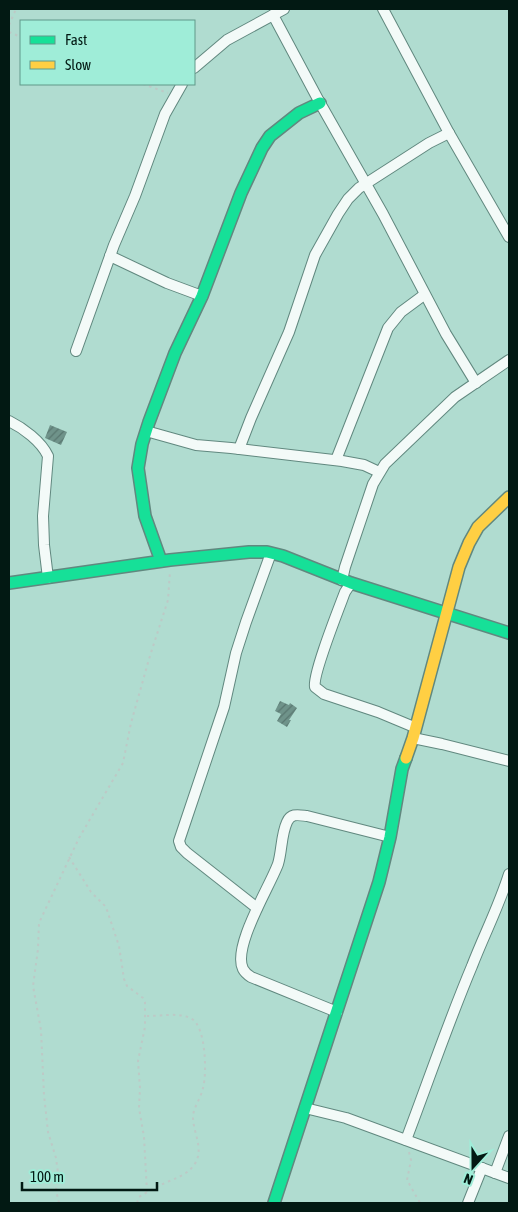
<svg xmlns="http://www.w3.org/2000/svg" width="518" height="1212" font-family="'Asap Condensed',sans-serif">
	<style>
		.building { fill: url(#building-hatch) }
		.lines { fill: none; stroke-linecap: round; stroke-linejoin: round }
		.street-casing { stroke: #61887f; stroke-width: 12 }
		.fast-casing { stroke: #61887f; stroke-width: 14 }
		.slow-casing { stroke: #61887f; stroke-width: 14 }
		.path { stroke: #bdc9c6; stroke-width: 2; stroke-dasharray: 2.5 4; stroke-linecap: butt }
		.street { stroke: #f3faf8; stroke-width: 10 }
		.fast { stroke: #16e098; stroke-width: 11 }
		.slow { stroke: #ffcf43; stroke-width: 11 }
	</style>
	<defs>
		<pattern id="building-hatch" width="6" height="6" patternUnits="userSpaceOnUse" patternTransform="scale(1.25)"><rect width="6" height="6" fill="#6f938a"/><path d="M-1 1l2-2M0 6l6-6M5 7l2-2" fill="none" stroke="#597770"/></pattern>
	</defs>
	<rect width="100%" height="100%" fill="#b0dcd0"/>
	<g class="building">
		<polygon points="50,425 67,432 61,445 45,438"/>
		<polygon points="280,701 289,705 290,703 297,708 289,720 291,720 287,727 277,721 281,714 275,711"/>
	</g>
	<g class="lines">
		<defs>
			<g id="street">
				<polyline points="383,9 449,133 509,237"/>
				<polyline points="273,15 320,103 383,214 446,334 476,383"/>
				<polyline points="194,68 227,40 284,9"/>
				<polyline points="110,256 167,283 202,296"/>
				<polyline points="76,351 114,245 135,196 165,114 182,84"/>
				<path d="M9,421C23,428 41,441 48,456L43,516L44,545L48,578"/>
				<polyline points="146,431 196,445 231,448 342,461 364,465 379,472"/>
				<polyline points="239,449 251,418 289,332 315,255 338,214 348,199 359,188 429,143 449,133"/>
				<polyline points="336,460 388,328 401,312 424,295"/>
				<polyline points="342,580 345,567 373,484 385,464 455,397 509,360"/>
				<path d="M351,583L345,592C339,608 312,676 315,687L324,694L378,712L414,727"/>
				<polyline points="413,738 442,744 509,761"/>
				<polyline points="257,908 187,853 181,847 179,841 224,707 236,653 246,622 271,553"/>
				<path d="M337,1012L251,977C248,975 245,973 243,969C232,947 270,886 278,864C282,851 281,835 287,822C291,813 298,815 307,816L390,837"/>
				<polyline points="305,1108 346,1118 509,1178"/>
				<path d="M406,1140C428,1082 448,1023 472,966C484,935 499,906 509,874"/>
				<polyline points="495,1173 509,1136"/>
				<polyline points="468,1203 482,1168"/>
			</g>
			<g id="fast">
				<polyline points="161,561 145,516 138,468 142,444 149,422 175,353 202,296 241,193 262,148 270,136 299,113 320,103"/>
				<polyline points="9,583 170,560 249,552 267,552 283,556 351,583 509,633"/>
				<polyline points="274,1203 379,882 390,837 402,769 406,758"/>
			</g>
			<polyline id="slow" points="406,758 413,738 459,567 469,543 478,527 509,497"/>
		</defs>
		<use href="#street" class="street-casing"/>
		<use href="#fast" class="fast-casing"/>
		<use href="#slow" class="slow-casing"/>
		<g class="path">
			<polyline points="9,25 16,9"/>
			<polyline points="9,32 21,37"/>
			<polyline points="143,84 168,93"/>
			<polyline points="69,857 91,892 106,907 119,946 124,979 127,986 143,998 145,1002 145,1027 138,1061 140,1088 139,1108 144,1137 147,1192"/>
			<polyline points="409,1152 411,1160 407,1180 420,1203"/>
			<polyline points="59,1203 56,1190 58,1173 56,1158 48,1132 44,1095 41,1030 33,986 38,949 39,923 79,838 123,763 131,723 149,659 168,600 170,571"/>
			<path d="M137,1203L139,1197C147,1192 156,1187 165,1183C176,1178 187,1175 194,1165C205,1150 193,1133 193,1117C193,1108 201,1098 203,1088C207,1074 206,1027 192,1019C180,1012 161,1016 147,1016"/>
		</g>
		<use href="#street" class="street"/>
		<use href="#fast" class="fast"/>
		<use href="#slow" class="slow"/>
	</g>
	<rect width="518" height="1212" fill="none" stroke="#021913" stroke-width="20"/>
	<rect x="20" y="20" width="175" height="65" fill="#9fedd8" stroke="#609889"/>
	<rect x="30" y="36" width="25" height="8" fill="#16e098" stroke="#609889"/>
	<text x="65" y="45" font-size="15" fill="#021913">Fast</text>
	<rect x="30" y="61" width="25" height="8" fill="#ffcf43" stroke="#609889"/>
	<text x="65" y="70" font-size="15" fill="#021913">Slow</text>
	<g transform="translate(473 1167) rotate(201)" stroke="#9fedd8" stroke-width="4" paint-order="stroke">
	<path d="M0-4L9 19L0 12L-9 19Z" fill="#021913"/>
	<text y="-8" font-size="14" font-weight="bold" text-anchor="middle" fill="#021913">N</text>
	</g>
	<path d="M22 1182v8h135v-8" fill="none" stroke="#021913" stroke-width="2.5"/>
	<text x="30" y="1182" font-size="15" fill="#021913" stroke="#9fedd8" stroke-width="4" paint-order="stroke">100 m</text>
</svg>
